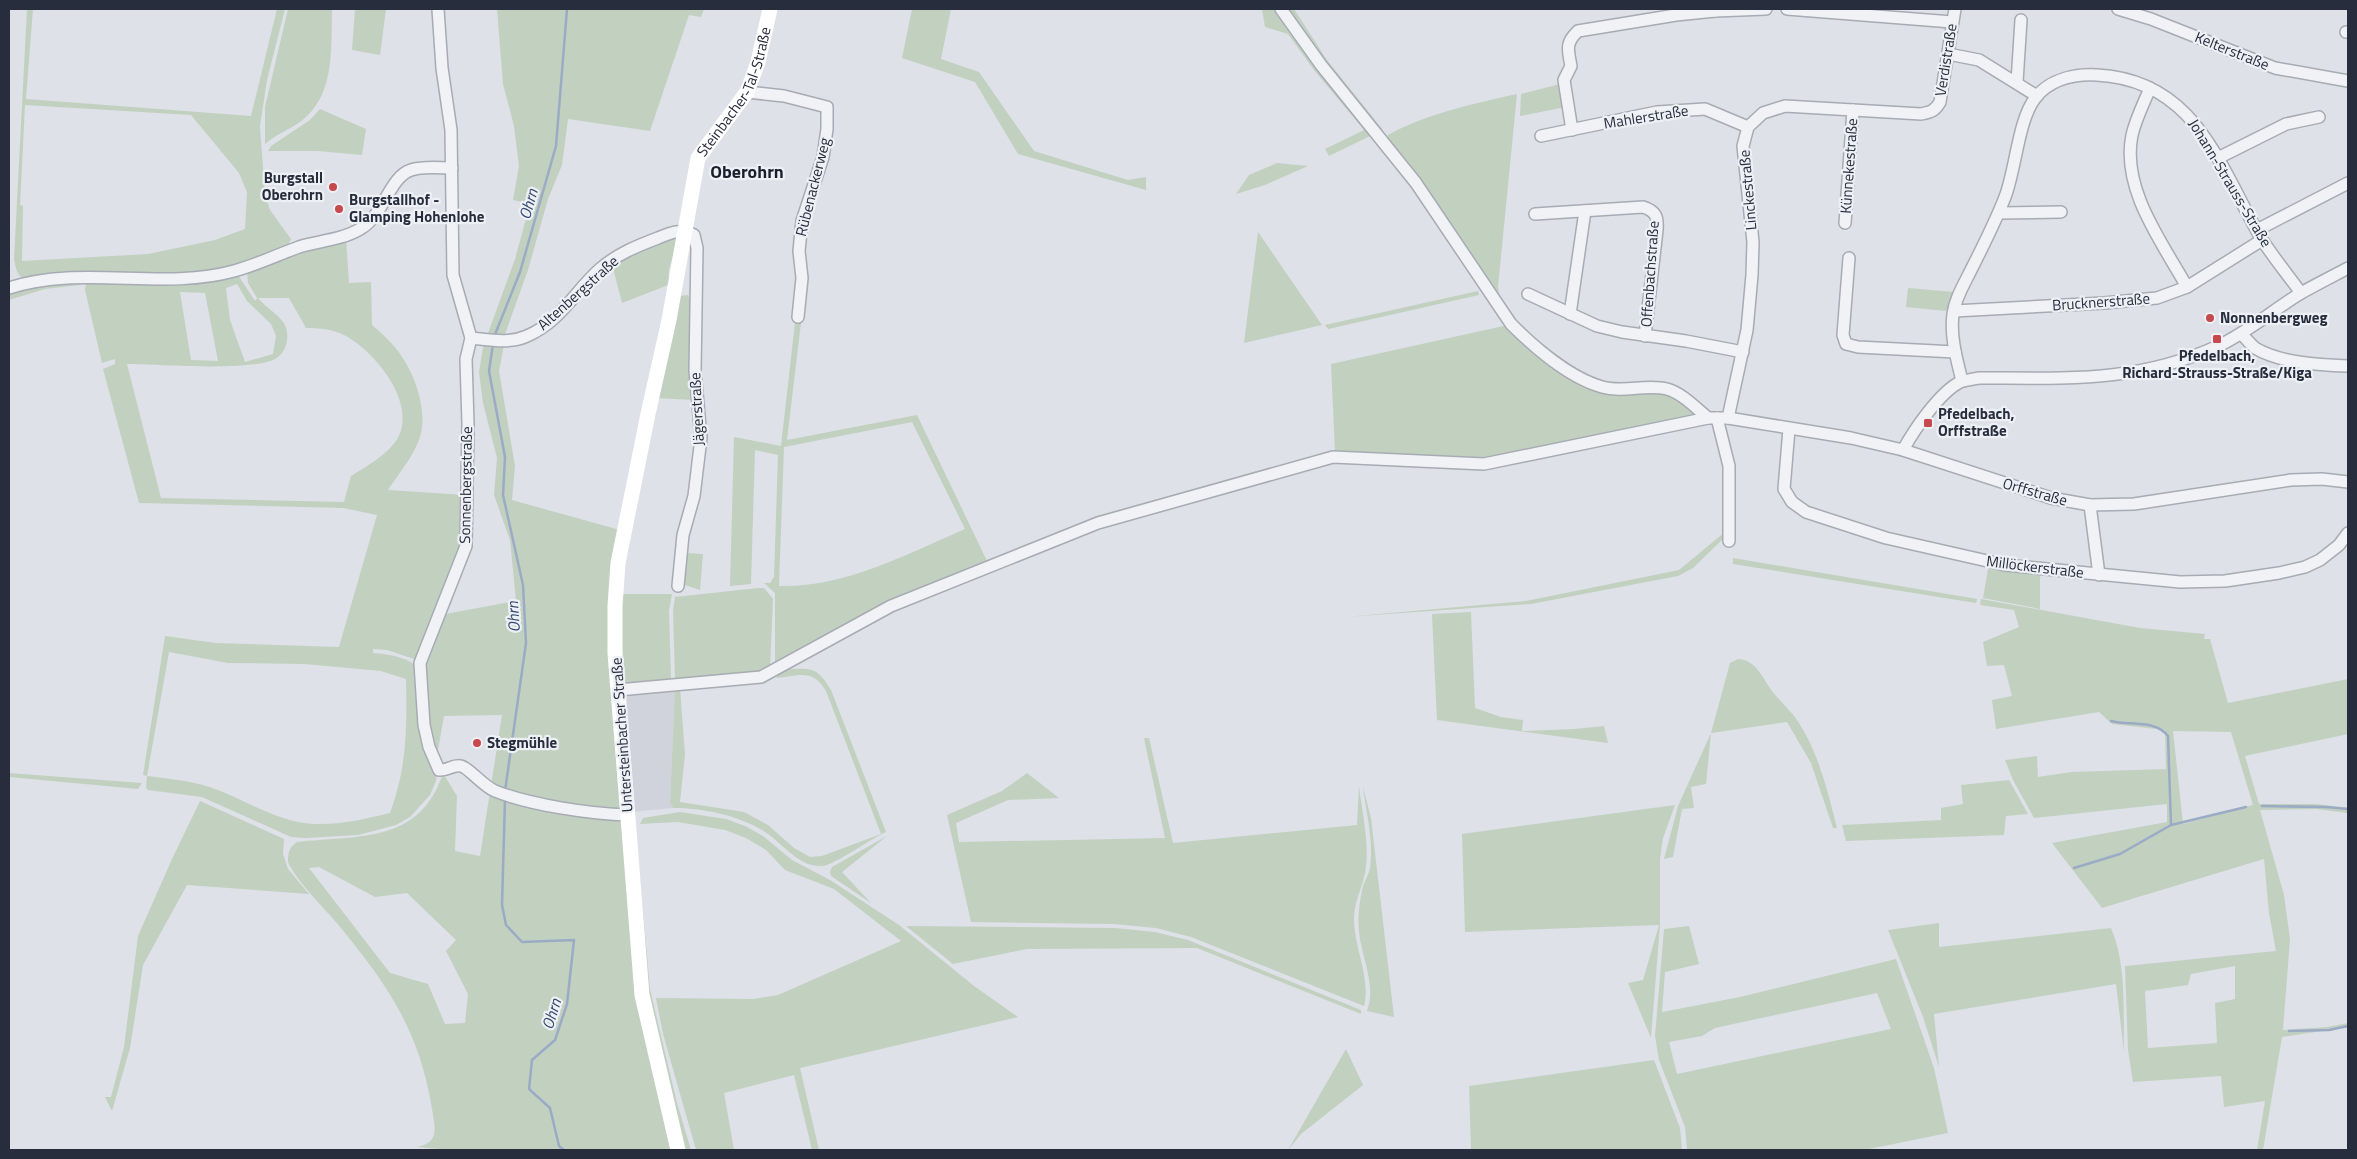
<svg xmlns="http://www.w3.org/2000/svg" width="2357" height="1159" font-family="'Titillium Web',sans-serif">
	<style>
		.built { fill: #d0d3dc }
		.green { fill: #c2d0c0; fill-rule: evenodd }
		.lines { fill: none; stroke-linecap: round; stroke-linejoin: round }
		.stream { stroke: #9babc5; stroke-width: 2.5 }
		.street-casing { stroke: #a7abb4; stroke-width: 14 }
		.street { stroke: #f1f2f5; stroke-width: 11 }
		.secondary { stroke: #fff; stroke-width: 15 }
		.poi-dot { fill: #c6494e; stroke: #edf0f5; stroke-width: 2 }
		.labels { text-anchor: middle; stroke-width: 4.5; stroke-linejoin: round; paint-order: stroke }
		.street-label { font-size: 15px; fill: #282d3d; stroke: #edf0f5 }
		.poi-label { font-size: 15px; font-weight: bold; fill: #282d3d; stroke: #edf0f5; text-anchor: start }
		.water-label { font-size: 16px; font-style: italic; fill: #35486e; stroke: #edf0f5 }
		.quarter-label { font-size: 18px; font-weight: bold; fill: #1a1f2e; stroke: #edf0f5 }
	</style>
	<rect width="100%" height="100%" fill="#dee1e7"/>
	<polygon class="built" points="675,688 670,803 673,808 631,812 622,695"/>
	<g class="green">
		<path d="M27,9H33L26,99L251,116L277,9H285L267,80L260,126L265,195L270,210L291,239L287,248L241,265L210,273L26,279C16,276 16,268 14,259ZM25,105L191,115L239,173L247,192L245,229L215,240L148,254L22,261L23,206L20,205Z"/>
		<path d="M288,9H332C331,44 335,90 307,116C295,128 277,133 265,144V107Z"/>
		<polygon points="341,9 386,9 380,55 352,50 355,10"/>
		<polygon points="497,9 704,9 701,17 689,15 650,131 568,119 562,165 548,199 528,270 504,337 487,336 515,259 530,204 513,200 519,166 514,126 503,84"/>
		<polygon points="912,9 951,9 941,59 979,72 1034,151 1128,180 1146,177 1146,190 1018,154 975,82 902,58"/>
		<polygon points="1262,9 1278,9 1370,131 1370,136 1329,156 1325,149 1364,130 1314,70 1288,34 1265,27"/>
		<polygon points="1286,9 1294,9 1327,60 1383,130 1376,128 1322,62"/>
		<polygon points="1560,84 1566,107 1520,116 1521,94"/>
		<path d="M1517,94L1498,287L1501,305L1387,139L1388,135C1428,113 1473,104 1517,94Z"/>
		<polygon points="320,109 366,129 362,155 318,151 268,151 271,146 310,120"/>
		<polygon points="1277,163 1308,166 1265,185 1236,194 1249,175"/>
		<polygon points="1258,232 1322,325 1244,343"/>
		<path d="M346,238L349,283L371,282L372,325C379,331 386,337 392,344C412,365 429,408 420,437C414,456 399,473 388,490L465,495L464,546L417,660L387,650L373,649V653C386,654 410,657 417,668L437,773L436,781L430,795L410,817L396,825L358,835L306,838L291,837L202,797L148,790L146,788L147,776L143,775L165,636L216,643L339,647L377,515L343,508L139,503L103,369L115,364V359L102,363L85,290L86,284L90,281L238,275L255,301L257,298L248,283L247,272L291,254ZM237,284L247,301L271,324L276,336L273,354L245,362L230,320L226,288ZM180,292L205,293L218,361L191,360ZM258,298H289L306,328C318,328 333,329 344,335C374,350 420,405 396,441C385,456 367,466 351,476L344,502L161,498L127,364C159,364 250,372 275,359C287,352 290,337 285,325C279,314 266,308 258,298ZM169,652L228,663L305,664L381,671L406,679C407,728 407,767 390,813C365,819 340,825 314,824C280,822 250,803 218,790C196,781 171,779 147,776Z"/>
		<path d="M668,238H676L679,243C674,254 664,273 671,284L622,303L612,264Z"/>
		<polygon points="44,283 79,283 80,285 45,289 9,300 9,291"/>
		<polygon points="1908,288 1954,292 1946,311 1906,307"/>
		<polygon points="1478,291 1479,295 1328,329 1325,325"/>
		<polygon points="688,295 691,302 693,400 655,398 680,296"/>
		<path d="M797,305L803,306L787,440L917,415L987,561L1096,516L1331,451L1328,456L1097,521L989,563L987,561L780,665L775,662V593L764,583H770L774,577L778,455L755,450L751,584L730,586L734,437L781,446ZM912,422L965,529C907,554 844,588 779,586L784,447Z"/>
		<polygon points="1508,325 1585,383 1668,394 1681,400 1700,415 1503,460 1335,452 1331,364"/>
		<path d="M484,342L504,345L499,371L515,466L512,500L620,530L623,806L616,818L623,825L633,939L675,1150H451L416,1147C440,1143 435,1128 432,1109C419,1028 386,983 336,922C322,906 296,880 288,862C288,853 289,847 297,842C356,835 420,845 443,773L457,796L455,851L480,856L502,715L444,716L436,761L431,746L422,675L440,615L516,601L510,540L494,495L497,458L483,403L479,372ZM319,867L375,897L407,893L456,940L446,951L468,994L465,1023L445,1024L428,984L390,973L309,868Z"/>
		<polygon points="1725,532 1724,538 1693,568 1678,576 1531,604 1345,617 1526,601 1679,570"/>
		<polygon points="685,553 703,554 700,590 682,584"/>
		<polygon points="1733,558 1977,599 1976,603 1733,564"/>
		<polygon points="1988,569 2040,575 2040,609 1983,598"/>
		<polygon points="758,588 764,588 773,599 770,668 768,672 683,682 675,679 673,611 675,597"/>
		<polygon points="620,594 672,594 669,611 671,680 628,686 622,682"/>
		<path d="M1981,599L2140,628L2205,634L2204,639H2210L2228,703L2348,679V734L2245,756L2259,804H2316L2348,808V813L2316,809L2260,810L2284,895L2290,939L2283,1030L2327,1027L2348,1023V1027L2282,1037L2263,1150H2257L2265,1101L2224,1107L2221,1076L2133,1082L2128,1050L2125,966L2276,951L2269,913L2264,859L2102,908L2052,843L2167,822V804L2034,818L2013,780L2005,760L2037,756L2038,777L2071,772L2166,769L2165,730L2112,724L2099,712L1996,729L1992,700L2012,696L2004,665L1987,666L1983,642L2019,627L2014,610L1980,605ZM2173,731L2231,732L2253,805L2183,824ZM2235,966V999L2215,1003L2217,1043L2148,1048L2145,991L2188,985L2191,974Z"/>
		<polygon points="1471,612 1475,708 1501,717 1523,720 1522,731 1574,729 1604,726 1608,743 1437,720 1432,614"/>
		<path d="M1738,659C1756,660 1762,677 1772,691C1780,701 1790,710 1797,720C1818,751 1828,792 1837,828H1833L1811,763L1787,722L1711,733L1706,784L1691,787L1694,808L1682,809L1673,857L1664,859L1678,806L1711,733L1730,663Z"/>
		<path d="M783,669C811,669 816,665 831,690L886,832C872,838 834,865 823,866C798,868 781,841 762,830C737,815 702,808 673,808L670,803L675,688H680L685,755L680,802L744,812L768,825L794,848L810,857L822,856L881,834L826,691C812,668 800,676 776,678Z"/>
		<path d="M1144,738H1149L1173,843L1357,825L1359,786C1362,812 1369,841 1366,867C1364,885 1354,900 1354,919C1354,948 1371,978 1364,1006L1191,937L1156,928L1114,924L971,922L947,815L1002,791L1027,773L1059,798L1008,800L956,823L959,842L1165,838Z"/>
		<polygon points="9,773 142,783 138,789 9,777"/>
		<polygon points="2009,780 2028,814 2006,816 2004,835 1846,841 1842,825 1941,820 1941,808 1963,804 1961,785"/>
		<path d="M1363,787L1371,818L1394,1017L1367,1011C1376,989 1364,962 1360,939C1357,921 1359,903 1363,886C1365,880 1369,874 1370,868C1374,842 1366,812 1363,787Z"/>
		<polygon points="200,801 284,839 283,854 288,869 309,894 187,885 143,965 130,1048 112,1111 105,1097 111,1097 124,1047 138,936 172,859"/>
		<polygon points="1675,805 1663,838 1660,859 1660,925 1651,1038 1628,983 1643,980 1659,925 1465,932 1462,834"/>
		<polygon points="680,812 726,819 745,826 763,836 792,860 830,880 899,925 974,986 1018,1017 800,1068 819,1150 812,1150 794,1075 724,1093 734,1150 696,1150 663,1034 656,998 753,999 778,995 901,941 834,889 785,870 766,850 746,838 725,830 678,822 640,824 643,818"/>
		<polygon points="635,823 650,989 677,1103 691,1150 683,1150 647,998"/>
		<polygon points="887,836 842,872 871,903 831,876 830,872 832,867"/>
		<path d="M1939,923V947L2111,928C2127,965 2123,1012 2124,1052L2116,984L1934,1014L1939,1067L1923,1017L1888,930Z"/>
		<polygon points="906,926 1115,928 1155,932 1188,940 1361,1010 1361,1014 1197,948 1027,949 953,964"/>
		<path d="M1689,926L1699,964L1665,972L1662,1012L1740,997L1896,959L1934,1068L1948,1133L1864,1150H1687L1685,1127L1659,1060L1655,1036L1664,929ZM1877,993L1891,1029L1677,1074L1669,1042L1702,1036L1715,1028Z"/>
		<polygon points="1346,1049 1363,1085 1301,1134 1288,1150"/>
		<polygon points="1654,1060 1680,1128 1682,1150 1471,1150 1469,1086"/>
	</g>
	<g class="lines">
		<g class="stream">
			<polyline points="494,337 520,272 556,146 567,9"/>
			<polyline points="493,344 489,371 505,457 503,495 523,585 526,643 505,791"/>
			<path d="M2111,721C2129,726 2155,719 2168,736L2171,825"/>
			<polyline points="505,799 502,905 506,925 522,942 574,940 567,1004 555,1040 532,1060 529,1089 550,1108 559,1146 564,1150"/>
			<polyline points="2262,806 2326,807 2348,809"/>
			<polyline points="2074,868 2120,854 2171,825 2246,807"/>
			<polyline points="2289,1031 2329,1030 2348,1026"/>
		</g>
		<defs>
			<g id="street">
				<path d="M438,9L442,68L451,130L453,275L471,338L466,359L468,424L466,546L420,663L424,725L429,747L439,770C448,771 453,764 461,766C469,768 483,786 495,791C530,805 591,814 628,815"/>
				<path d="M1281,9L1321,65L1416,183L1511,324C1534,347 1570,378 1602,387C1623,393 1646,384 1667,389C1682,393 1696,408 1708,418"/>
				<polyline points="1715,9 1715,11 1766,9"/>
				<polyline points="1787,9 1952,22"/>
				<polyline points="2118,9 2151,19 2275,68 2348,81"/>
				<polyline points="2346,32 2348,32"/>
				<polyline points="1948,54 1979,60 2037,96"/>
				<polyline points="2017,82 2021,20"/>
				<path d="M2150,88C2144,103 2136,118 2132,135C2121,189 2162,242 2187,287"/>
				<polyline points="747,92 784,96 827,107 827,129 823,157 802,221 799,251 802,278 798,317"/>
				<path d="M1572,130L1564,80L1571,66C1568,50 1565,43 1578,31L1676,15L1715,11"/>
				<polyline points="1541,136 1657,112 1705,109 1748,127"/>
				<polyline points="2218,158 2286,124 2319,117"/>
				<polyline points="1999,213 2061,212"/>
				<path d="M1535,214L1643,207C1656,211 1658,217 1657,230L1645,336"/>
				<polyline points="1845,223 1853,110"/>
				<polyline points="2257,230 2348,183"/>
				<polyline points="1849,258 1843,335 1846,344 1858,347 1955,352"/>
				<path d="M9,288C82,264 161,291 234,271C256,265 277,255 299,247C318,241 342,240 360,229C384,216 389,177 411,170C423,166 439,168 452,168"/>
				<polyline points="1528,294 1597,326 1622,332 1686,341 1743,352"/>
				<polyline points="1954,311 2104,303 2157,298 2187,287 2262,240"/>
				<polyline points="1570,314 1585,211"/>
				<path d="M2241,334C2246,338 2250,344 2255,348C2280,363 2319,365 2348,366"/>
				<path d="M471,338C491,340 509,344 527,336C560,322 575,291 600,269C617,254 637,246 658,238C670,233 681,228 694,235L697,248L695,371L701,438L694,496L683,535L678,586"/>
				<path d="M1962,381C1957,360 1950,337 1953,314C1955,299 1963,286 1970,272C1982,248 1995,223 2005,197C2016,169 2018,119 2036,97C2051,79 2075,74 2097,75C2196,80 2219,166 2261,238C2273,257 2288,275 2301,293"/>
				<polyline points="1717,418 1729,466 1729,541"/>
				<path d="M1728,418L1747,330L1752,275L1753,242L1743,146L1748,127L1763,113L1785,106L1921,114C1931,112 1935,111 1940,102L1955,9"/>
				<polyline points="1789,429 1784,489 1792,502 1806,512 1886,538 2005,565 2180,582 2225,581 2279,573 2305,567 2320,560 2339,545 2348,533"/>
				<path d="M1903,450C1914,430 1939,393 1960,382C1966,380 1973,379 1979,378C2066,378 2137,383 2218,346C2248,332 2273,310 2301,293C2317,284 2333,276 2348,268"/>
				<polyline points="2090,505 2099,575"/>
				<polyline points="618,690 761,677 891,606 1098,523 1333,457 1484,464 1708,418 1728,418 1851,438 1903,450 2051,498 2090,505 2134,504 2291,480 2322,479 2348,482"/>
			</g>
		</defs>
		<use href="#street" class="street-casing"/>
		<use href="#street" class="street"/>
		<path class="secondary" id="s1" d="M678,1150L642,995L615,653V606L618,563L648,414L669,320L698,158L747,92L758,62L770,9"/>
	</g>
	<g class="poi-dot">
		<circle cx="333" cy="187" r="5"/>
		<circle cx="339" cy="209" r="5"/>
		<circle cx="2210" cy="318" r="5"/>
		<rect x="2212" y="334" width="10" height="10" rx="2.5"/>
		<rect x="1923" y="418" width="10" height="10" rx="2.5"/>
		<circle cx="477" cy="743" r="5"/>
	</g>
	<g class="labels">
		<g class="street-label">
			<text transform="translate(2232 51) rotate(22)" y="5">Kelterstraße</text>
			<text transform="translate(1946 60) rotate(-81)" y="5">Verdistraße</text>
			<text dy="5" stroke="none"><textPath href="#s1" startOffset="1082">Steinbacher-Tal-Straße</textPath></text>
			<text transform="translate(1646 117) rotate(-9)" y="5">Mahlerstraße</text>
			<text transform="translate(1849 166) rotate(-86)" y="5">Künnekestraße</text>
			<text transform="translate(2230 183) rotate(59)" y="5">Johann-Strauss-Straße</text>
			<text transform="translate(813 187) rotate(-76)" y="5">Rübenackerweg</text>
			<text transform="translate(1748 190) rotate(-95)" y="5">Linckestraße</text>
			<text transform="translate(1650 274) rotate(-86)" y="5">Offenbachstraße</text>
			<text transform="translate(578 293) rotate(-42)" y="5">Altenbergstraße</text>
			<text transform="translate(2101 302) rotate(-4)" y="5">Brucknerstraße</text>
			<text transform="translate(697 409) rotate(-93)" y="5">Jägerstraße</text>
			<text transform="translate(466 485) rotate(-89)" y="5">Sonnenbergstraße</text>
			<text transform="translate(2035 492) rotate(16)" y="5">Orffstraße</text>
			<text transform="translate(2035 567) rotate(7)" y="5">Millöckerstraße</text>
			<text transform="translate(622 735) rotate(-94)" y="5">Untersteinbacher Straße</text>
		</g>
		<g class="poi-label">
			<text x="323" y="183" text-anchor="end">Burgstall<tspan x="323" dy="17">Oberohrn</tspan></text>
			<text x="349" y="205">Burgstallhof -<tspan x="349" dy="17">Glamping Hohenlohe</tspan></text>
			<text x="2220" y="323">Nonnenbergweg</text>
			<text x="2217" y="361" text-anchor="middle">Pfedelbach,<tspan x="2217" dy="17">Richard-Strauss-Straße/Kiga</tspan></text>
			<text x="1938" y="419">Pfedelbach,<tspan x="1938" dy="17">Orffstraße</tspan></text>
			<text x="487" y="748">Stegmühle</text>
		</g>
		<g class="water-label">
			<text transform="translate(528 204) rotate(-74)" y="6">Ohrn</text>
			<text transform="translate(513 617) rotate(-94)" y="6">Ohrn</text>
			<text transform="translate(551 1014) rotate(-73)" y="6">Ohrn</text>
		</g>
		<g class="quarter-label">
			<text x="747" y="178">Oberohrn</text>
		</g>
	</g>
	<rect width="2357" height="1159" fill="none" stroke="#282d3d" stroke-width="20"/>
</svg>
